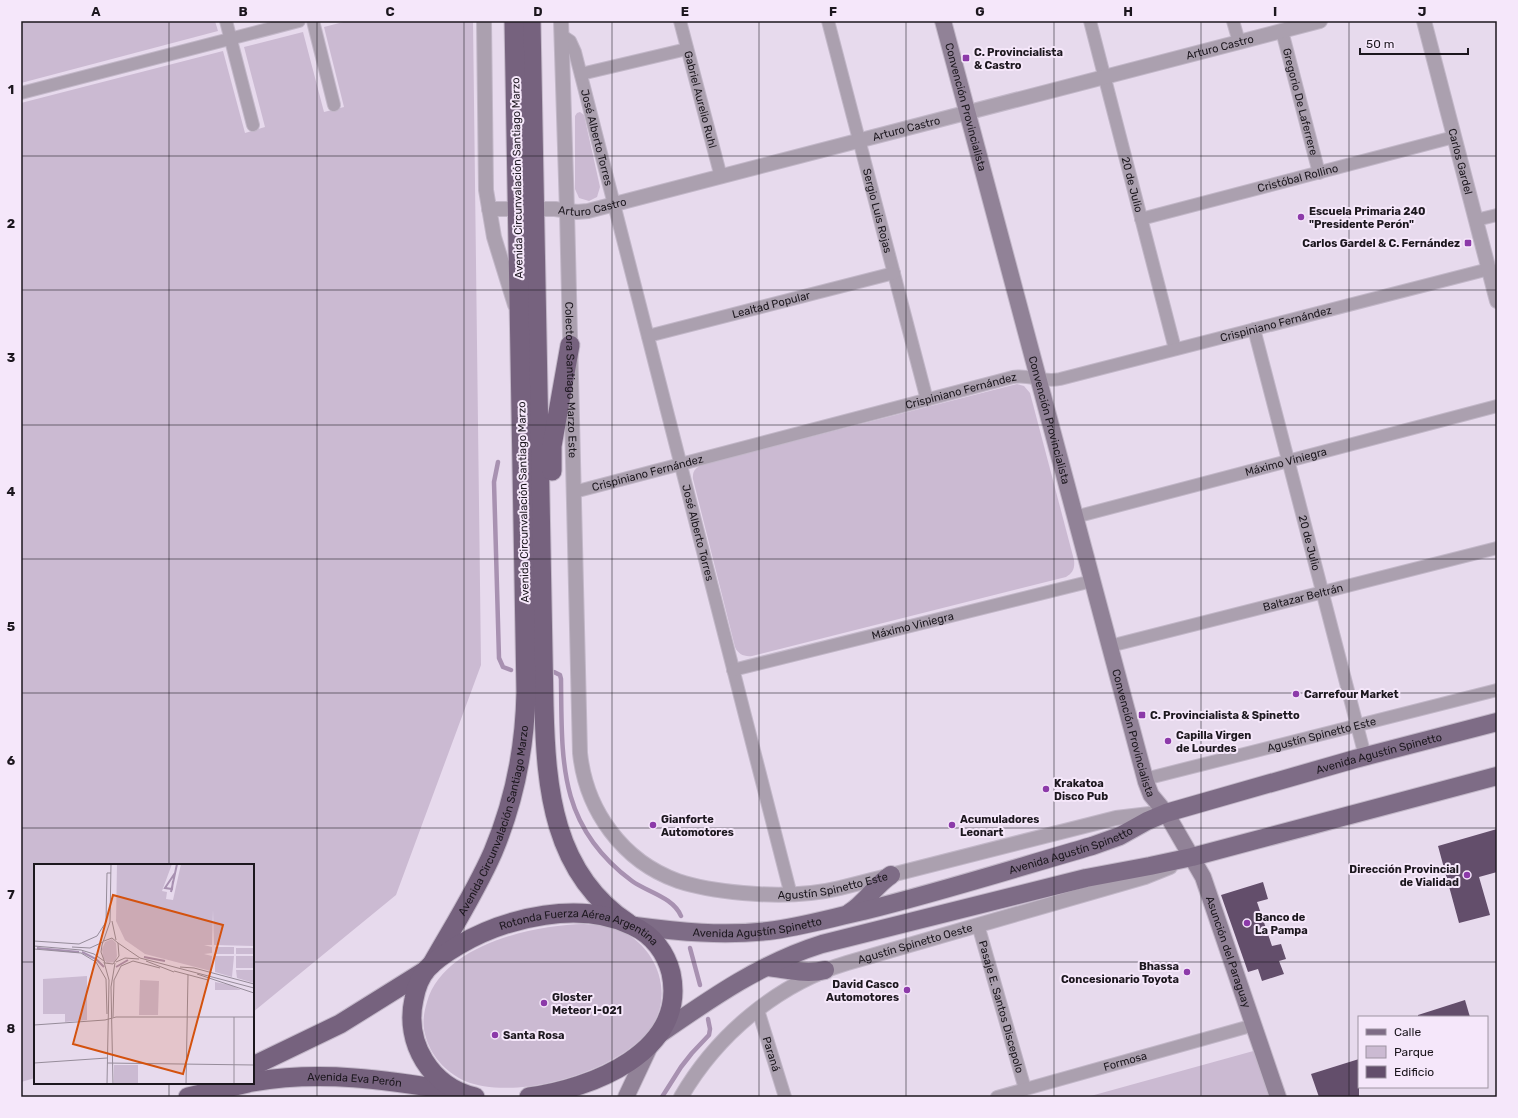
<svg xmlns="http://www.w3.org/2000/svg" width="1518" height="1118" font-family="Rubik,sans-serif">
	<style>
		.green { fill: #cbbad2 }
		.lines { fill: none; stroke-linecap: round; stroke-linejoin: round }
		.stream { stroke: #a891b1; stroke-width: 4.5 }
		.building { fill: #634e6b }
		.minor-casing { stroke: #c2b7c8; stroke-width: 14 }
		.tertiary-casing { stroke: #c2b7c8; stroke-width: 16 }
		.secondary-casing { stroke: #c2b7c8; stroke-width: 18 }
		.primary-casing { stroke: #c2b7c8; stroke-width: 20 }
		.trunk-casing { stroke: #c2b7c8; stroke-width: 21 }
		.minor { stroke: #aba0af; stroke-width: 12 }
		.tertiary { stroke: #aba0af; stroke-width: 14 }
		.secondary { stroke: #918297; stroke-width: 16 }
		.primary { stroke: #7e6c86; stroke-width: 18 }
		.trunk { stroke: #76627e; stroke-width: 19 }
		.grid { fill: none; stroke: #1c171e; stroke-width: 1; stroke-opacity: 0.55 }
		.poi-dot { fill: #8c3aa9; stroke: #f5e7fa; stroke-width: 1.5 }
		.labels { text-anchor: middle; stroke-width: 4; stroke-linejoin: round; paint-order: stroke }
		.street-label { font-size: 11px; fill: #1c171e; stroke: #f5e7fa }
		.poi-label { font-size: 11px; font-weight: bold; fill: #1c171e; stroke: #f5e7fa; text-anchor: start }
		.inset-river { fill: none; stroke: #a891b1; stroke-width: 2 }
		.inset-road { fill: none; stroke: #968c9a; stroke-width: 1 }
		.view { fill: #d4520e; fill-opacity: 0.15; stroke: #d4520e; stroke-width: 2 }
		.inset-edge { fill: none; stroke: #1c171e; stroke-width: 2 }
		.neatline { fill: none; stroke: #1c171e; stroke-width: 1.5 }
		.grid-label { font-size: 13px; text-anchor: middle; font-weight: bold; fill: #1c171e }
	</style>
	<rect width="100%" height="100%" fill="#e7daed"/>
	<g class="green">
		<polygon points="21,21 215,21 218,31 21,83"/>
		<polygon points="347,21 473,21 481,665 396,895 253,1012 253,865 35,865 35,1078 21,1082 21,103 223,51 245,133 265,127 244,47 303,32 324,112 344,107 324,27"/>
		<polygon points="580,112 584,115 600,187 597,197 589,201 579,198 575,189 575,116 577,113"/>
		<path d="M1017,384L1024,386L1030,393L1074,560C1075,568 1073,573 1066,577L752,656C744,657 738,654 735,647L693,479C692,471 696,467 704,464Z"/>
		<path d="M584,924C597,925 610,926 622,931C656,948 674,992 652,1026C621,1072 516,1102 465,1081C445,1072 430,1055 425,1034C422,1023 424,1012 427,1002C443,945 533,925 584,924Z"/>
		<polygon points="1257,1050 1273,1097 1087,1097"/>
	</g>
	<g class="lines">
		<g class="stream">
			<polyline points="498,462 494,482 499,658 503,667 511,670"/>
			<path d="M554,672L560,675L561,679C562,762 558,826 632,881C647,892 673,897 681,916"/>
			<polyline points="690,948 700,985"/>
			<polyline points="662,1097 681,1067 692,1053 709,1035 710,1029 708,1019"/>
		</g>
	</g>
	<g class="building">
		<polygon points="1497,829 1497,872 1479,877 1490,915 1459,923 1438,846"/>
		<polygon points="1263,882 1268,899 1257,902 1272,946 1281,944 1286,959 1279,961 1284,974 1262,981 1258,969 1248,972 1221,895"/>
		<polygon points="1465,1000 1470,1017 1418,1017 1418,1015"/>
		<polygon points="1359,1059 1359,1097 1319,1097 1311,1074"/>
	</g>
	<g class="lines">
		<defs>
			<g id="minor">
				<polyline points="226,21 253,125"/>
				<polyline points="313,21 334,105"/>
				<path id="s1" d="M680,21L721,177"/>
				<path id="s2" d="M828,21L927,400"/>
				<path id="s3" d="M1090,21L1175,349"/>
				<polyline points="1233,21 1239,42"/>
				<path id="s4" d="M1282,31L1319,173"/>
				<path id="s5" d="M561,35L570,41L575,52L791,895"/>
				<polyline points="581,74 687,49"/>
				<polyline points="21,93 299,21"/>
				<path id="s6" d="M1141,219L1454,137"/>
				<polyline points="1476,220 1497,215"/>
				<path id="s7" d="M1254,329L1365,756"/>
				<path id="s8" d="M648,336L894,273"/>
				<path id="s9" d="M574,492L1013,377C1030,374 1042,383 1060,379L1489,269"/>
				<path id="s10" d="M1075,517L1497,406"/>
				<path id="s11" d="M1110,646L1497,548"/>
				<path id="s12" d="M733,670L1092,581"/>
				<path id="s13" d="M1145,779L1497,690"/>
				<path id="s14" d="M978,925L1025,1089"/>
				<path id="s15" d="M758,1010L785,1097"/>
				<path id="s16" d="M997,1097L1254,1025"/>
			</g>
			<g id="tertiary">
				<polyline points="484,21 486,190 494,237 515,305"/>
				<path id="s17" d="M561,21L567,211L580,753C586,810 622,861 678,881C699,888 721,891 743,893C776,896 807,896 840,888L1116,818L1158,813"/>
				<path id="s18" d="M1424,21L1497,301"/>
				<path id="s19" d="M489,209H555L577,212L588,211L1320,21"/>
				<path id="s20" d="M681,1097C717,1035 777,984 847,963L1145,877L1170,867"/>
			</g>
			<g id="secondary">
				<path id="s21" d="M943,21L1146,782L1151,795L1166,813L1203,877L1278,1097"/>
				<polyline points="626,1097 650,1046"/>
			</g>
			<g id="primary">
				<path d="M849,913C866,903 875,885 891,875"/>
				<path id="s22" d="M635,926C680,932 723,936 768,931C800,927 831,918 863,911C940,892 1016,868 1092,846L1120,836L1147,821L1166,813L1355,759L1497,722"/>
				<path d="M767,967C786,969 806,975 825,970"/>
				<path d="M658,1035C710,999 761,963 822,944L1086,878L1150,866L1192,857L1497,776"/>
			</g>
			<g id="trunk">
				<path d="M531,21L544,706C546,789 553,873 628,923"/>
				<polyline points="552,471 552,446 570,345"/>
				<path id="s23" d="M432,964C453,927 476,891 493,852C514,802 525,746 526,692L514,21"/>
				<polyline points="253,1066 340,1024 425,971"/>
				<path id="s24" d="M253,1082C321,1070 387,1080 454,1091"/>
				<polyline points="188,1097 248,1083"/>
				<path id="s25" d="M475,1097C431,1087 404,1043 414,999C416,988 420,977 427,969C436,959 447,952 459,945C507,917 581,900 633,926C653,935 666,953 671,973C688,1052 590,1089 529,1097"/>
			</g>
		</defs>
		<use href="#minor" class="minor-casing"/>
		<use href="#tertiary" class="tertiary-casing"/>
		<use href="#secondary" class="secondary-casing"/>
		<use href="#primary" class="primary-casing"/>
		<use href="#trunk" class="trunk-casing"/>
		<use href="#minor" class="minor"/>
		<use href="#tertiary" class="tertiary"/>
		<use href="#secondary" class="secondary"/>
		<use href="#primary" class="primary"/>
		<use href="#trunk" class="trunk"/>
	</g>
	<path class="grid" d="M169,21V865M317,21V1097M464,21V1097M612,21V1097M759,21V1097M906,21V1097M1054,21V1097M1201,21V1097M1349,21V1097M21,156H1497M21,290H1497M21,425H1497M21,559H1497M21,693H1497M21,828H1497M21,962H35M253,962H1497M169,1083V1097"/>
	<g class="poi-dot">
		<rect x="962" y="54" width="8" height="8" rx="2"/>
		<circle cx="1301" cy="217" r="4"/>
		<rect x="1464" y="239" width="8" height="8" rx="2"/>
		<circle cx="1296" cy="694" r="4"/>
		<rect x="1138" y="711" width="8" height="8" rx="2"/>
		<circle cx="1168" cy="741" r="4"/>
		<circle cx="1046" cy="789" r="4"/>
		<circle cx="653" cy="825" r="4"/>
		<circle cx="952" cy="825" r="4"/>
		<circle cx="1467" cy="875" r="4"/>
		<circle cx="1247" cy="923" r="4"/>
		<circle cx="1187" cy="972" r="4"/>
		<circle cx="907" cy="990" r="4"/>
		<circle cx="544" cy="1003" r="4"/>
		<circle cx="495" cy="1035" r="4"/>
	</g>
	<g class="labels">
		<g class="street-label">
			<text dy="4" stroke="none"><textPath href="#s19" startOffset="752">Arturo Castro</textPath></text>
			<text dy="4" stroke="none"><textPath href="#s1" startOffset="81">Gabriel Aurelio Ruhl</textPath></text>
			<text dy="4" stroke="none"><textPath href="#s4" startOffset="73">Gregorio De Laferrere</textPath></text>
			<text dy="4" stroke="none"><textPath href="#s21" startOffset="89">Convención Provincialista</textPath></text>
			<text dy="4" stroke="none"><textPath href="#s19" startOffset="428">Arturo Castro</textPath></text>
			<text dy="4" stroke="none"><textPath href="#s5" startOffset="111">José Alberto Torres</textPath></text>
			<text dy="4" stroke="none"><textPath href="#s18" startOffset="145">Carlos Gardel</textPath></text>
			<text transform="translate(517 178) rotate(-91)" y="4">Avenida Circunvalación Santiago Marzo</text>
			<text dy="4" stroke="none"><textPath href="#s6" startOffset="162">Cristóbal Rollino</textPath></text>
			<text dy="4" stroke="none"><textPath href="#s3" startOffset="169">20 de Julio</textPath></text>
			<text dy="4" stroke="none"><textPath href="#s19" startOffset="104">Arturo Castro</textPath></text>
			<text dy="4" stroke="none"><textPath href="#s2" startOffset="196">Sergio Luis Rojas</textPath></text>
			<text dy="4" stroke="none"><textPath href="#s8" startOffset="127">Lealtad Popular</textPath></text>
			<text dy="4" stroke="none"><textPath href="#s9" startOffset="724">Crispiniano Fernández</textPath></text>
			<text dy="4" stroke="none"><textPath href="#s17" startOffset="359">Colectora Santiago Marzo Este</textPath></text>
			<text dy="4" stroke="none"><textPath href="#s9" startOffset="400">Crispiniano Fernández</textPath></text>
			<text dy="4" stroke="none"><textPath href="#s21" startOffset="413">Convención Provincialista</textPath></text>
			<text dy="4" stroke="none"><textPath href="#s10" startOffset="218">Máximo Viniegra</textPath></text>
			<text dy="4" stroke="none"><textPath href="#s9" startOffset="76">Crispiniano Fernández</textPath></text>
			<text transform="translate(523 502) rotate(-91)" y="4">Avenida Circunvalación Santiago Marzo</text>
			<text dy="4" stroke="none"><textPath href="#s5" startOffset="519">José Alberto Torres</textPath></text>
			<text dy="4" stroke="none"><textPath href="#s7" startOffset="221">20 de Julio</textPath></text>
			<text dy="4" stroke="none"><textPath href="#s11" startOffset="199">Baltazar Beltrán</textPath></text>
			<text dy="4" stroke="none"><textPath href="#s12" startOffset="185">Máximo Viniegra</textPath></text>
			<text dy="4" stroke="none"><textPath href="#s21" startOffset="737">Convención Provincialista</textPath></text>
			<text dy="4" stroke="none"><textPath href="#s13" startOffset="182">Agustín Spinetto Este</textPath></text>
			<text dy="4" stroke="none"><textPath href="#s22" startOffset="771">Avenida Agustín Spinetto</textPath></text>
			<text dy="4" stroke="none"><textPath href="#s23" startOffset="158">Avenida Circunvalación Santiago Marzo</textPath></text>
			<text dy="4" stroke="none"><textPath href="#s22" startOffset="447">Avenida Agustín Spinetto</textPath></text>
			<text dy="4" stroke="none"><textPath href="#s17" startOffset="1059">Agustín Spinetto Este</textPath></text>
			<text dy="4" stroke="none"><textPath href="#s22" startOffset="123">Avenida Agustín Spinetto</textPath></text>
			<text dy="4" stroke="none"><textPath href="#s25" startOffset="329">Rotonda Fuerza Aérea Argentina</textPath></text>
			<text dy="4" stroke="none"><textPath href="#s20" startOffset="289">Agustín Spinetto Oeste</textPath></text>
			<text dy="4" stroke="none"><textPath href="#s21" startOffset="978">Asunción del Paraguay</textPath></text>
			<text dy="4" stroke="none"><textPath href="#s14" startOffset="85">Pasaje E. Santos Discepolo</textPath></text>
			<text dy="4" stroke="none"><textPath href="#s15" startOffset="46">Paraná</textPath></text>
			<text dy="4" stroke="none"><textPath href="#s16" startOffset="133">Formosa</textPath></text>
			<text dy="4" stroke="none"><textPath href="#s24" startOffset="102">Avenida Eva Perón</textPath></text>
		</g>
		<g class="poi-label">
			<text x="974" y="56">C. Provincialista<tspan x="974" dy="13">&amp; Castro</tspan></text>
			<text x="1309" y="215">Escuela Primaria 240<tspan x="1309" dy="13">"Presidente Perón"</tspan></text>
			<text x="1460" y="247" text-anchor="end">Carlos Gardel &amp; C. Fernández</text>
			<text x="1304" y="698">Carrefour Market</text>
			<text x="1150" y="719">C. Provincialista &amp; Spinetto</text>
			<text x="1176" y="739">Capilla Virgen<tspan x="1176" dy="13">de Lourdes</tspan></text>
			<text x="1054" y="787">Krakatoa<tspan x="1054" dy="13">Disco Pub</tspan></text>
			<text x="661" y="823">Gianforte<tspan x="661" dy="13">Automotores</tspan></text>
			<text x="960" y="823">Acumuladores<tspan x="960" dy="13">Leonart</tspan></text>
			<text x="1459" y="873" text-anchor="end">Dirección Provincial<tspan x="1459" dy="13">de Vialidad</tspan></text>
			<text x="1255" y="921">Banco de<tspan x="1255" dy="13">La Pampa</tspan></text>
			<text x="1179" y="970" text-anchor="end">Bhassa<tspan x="1179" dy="13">Concesionario Toyota</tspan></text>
			<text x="899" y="988" text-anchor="end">David Casco<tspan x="899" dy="13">Automotores</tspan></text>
			<text x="552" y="1001">Gloster<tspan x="552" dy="13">Meteor I-021</tspan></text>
			<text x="503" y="1039">Santa Rosa</text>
		</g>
	</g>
	<g transform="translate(34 864)">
		<rect width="220" height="220" fill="#e7daed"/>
		<path d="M83,0H138L128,27L133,28L132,35L139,36L147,0H220V82L180,81L179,46L178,81H170L178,83V89L170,90L178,92L177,107L111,90L91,76L82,57ZM78,75L82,79L83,92L81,98L73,99L69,94L68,85L71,78ZM181,83H200V90H181ZM202,84H220V90H202ZM181,92H200L198,113L181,108ZM202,92H220V104H202ZM202,106H220V119L203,114ZM53,112V156L31,158V150H9V115ZM106,116L125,117L124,151H105ZM181,118L197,121L207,126H181ZM80,201H104V220H80Z" fill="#cbbad2"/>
		<path class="inset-river" d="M139,17L138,25L131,24L141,9M137,28L143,0M3,84L45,88M48,88L62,95L70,103M110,93L131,97M82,103L94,96"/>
		<path class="inset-road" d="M78,57L82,76M0,77L45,80L63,72L72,58L73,9H77M70,77L78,74L84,79L85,92L79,100L71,99L67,88L68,81L76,58L77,0M84,79L106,94L220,124M0,82L47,86L60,90L70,97M38,83L56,84L69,78M0,85L47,89L62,98L72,115L73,150M112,97L140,108M70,98L75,116L73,220M82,98L91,94L105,95M146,103L160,104L220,120M140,107L174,116M163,110L190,119M190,119L220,129M79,153L80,116L87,102L99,97L126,104M0,161L71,156L82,153H220M0,199L73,194M73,199L220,201M79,220L77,123L81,99M152,220L154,111M200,220V153"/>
		<path class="view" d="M79,31L189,61L149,210L39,180Z"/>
		<rect width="220" height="220" class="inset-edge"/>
	</g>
	<rect width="1518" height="1118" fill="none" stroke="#f5e7fa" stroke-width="44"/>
	<rect x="1358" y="1016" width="130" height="72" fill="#f5e7fa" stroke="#9e94a2"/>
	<rect x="1366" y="1029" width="20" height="6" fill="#7e6c86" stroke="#9e94a2"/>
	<text x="1394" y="1036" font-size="12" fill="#1c171e">Calle</text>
	<rect x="1366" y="1046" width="20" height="12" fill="#cbbad2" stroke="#9e94a2"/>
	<text x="1394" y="1056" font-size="12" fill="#1c171e">Parque</text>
	<rect x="1366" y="1066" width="20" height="12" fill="#634e6b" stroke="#9e94a2"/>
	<text x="1394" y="1076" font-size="12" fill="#1c171e">Edificio</text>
	<path d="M1360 48v6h108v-6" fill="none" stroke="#1c171e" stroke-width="2"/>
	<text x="1366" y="48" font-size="12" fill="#1c171e" stroke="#f5e7fa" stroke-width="3" paint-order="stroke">50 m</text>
	<rect x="22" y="22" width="1474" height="1074" class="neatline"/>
	<g class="grid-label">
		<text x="96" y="16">A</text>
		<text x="243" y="16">B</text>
		<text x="390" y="16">C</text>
		<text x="538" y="16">D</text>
		<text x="685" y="16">E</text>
		<text x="833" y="16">F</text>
		<text x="980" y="16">G</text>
		<text x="1128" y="16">H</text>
		<text x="1275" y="16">I</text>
		<text x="1422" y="16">J</text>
		<text x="11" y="94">1</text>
		<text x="11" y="228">2</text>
		<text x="11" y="362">3</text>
		<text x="11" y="496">4</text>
		<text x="11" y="631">5</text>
		<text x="11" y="765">6</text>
		<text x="11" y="899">7</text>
		<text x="11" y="1033">8</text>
	</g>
</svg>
